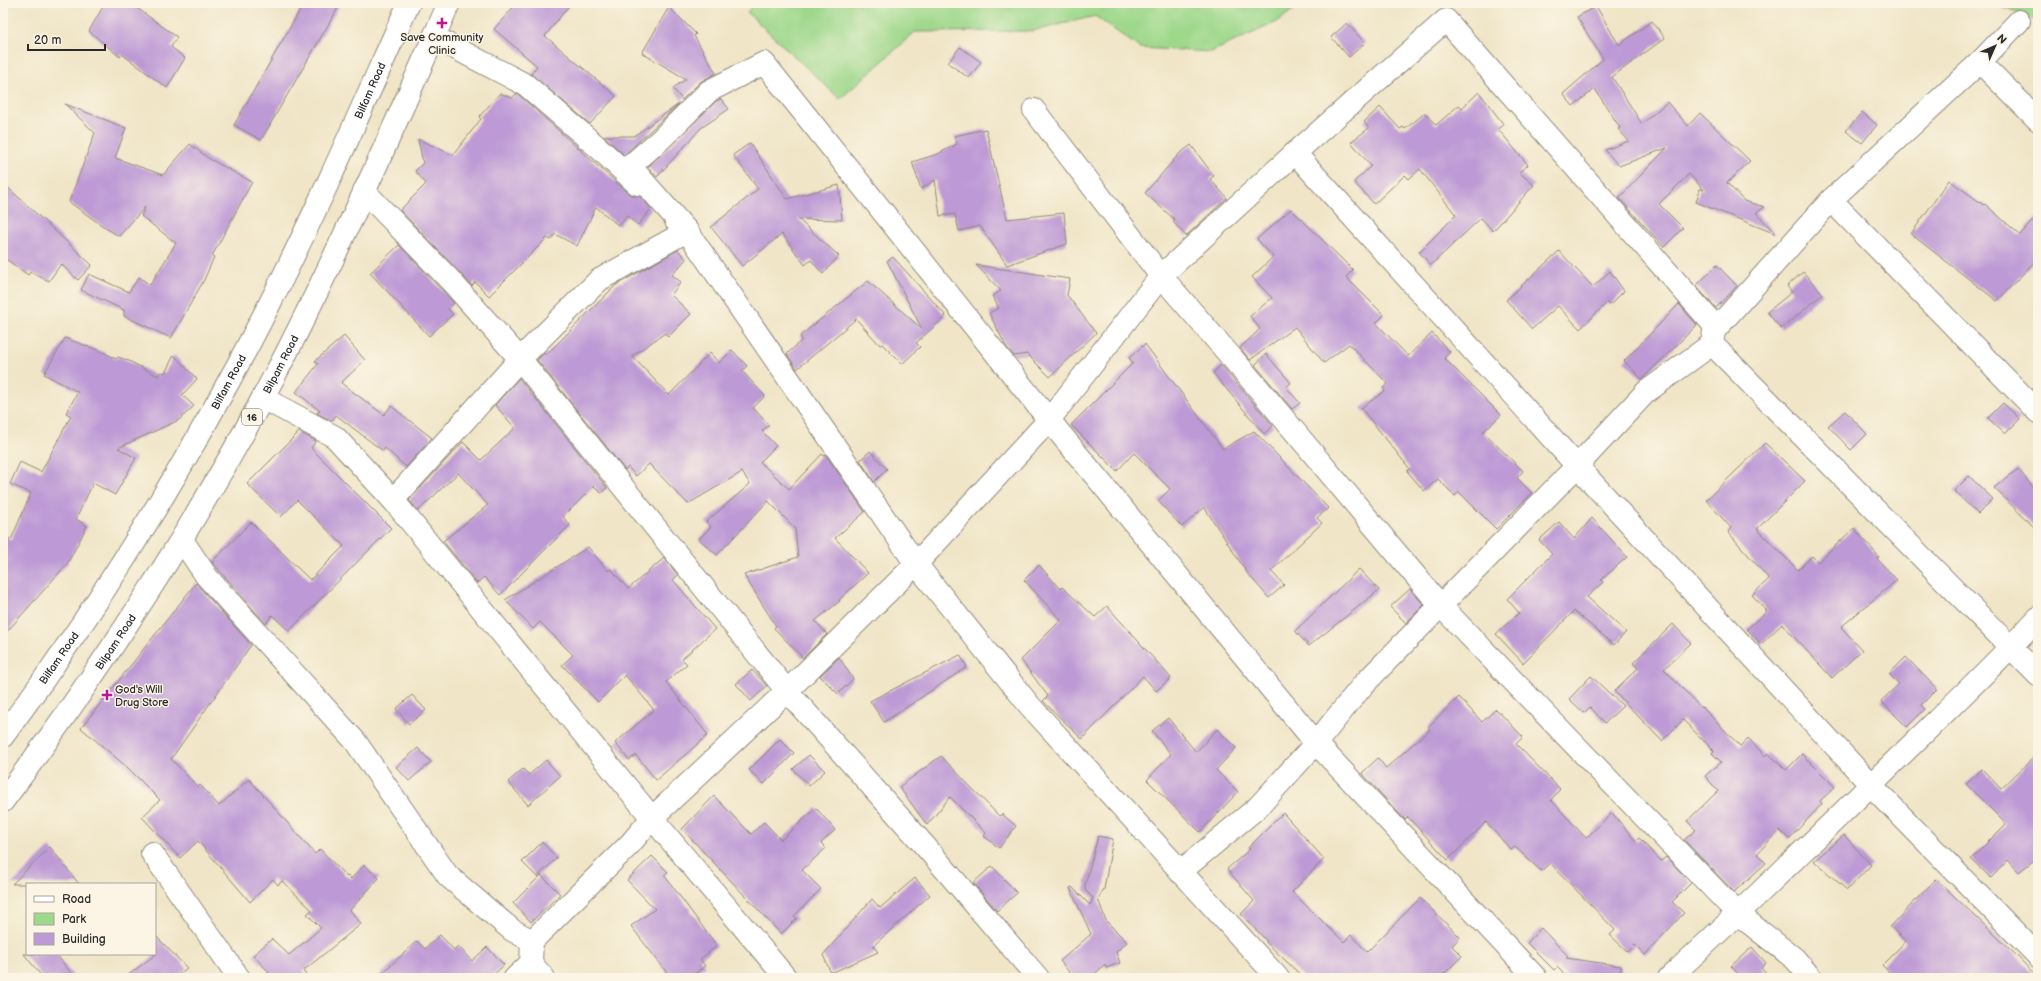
<svg xmlns="http://www.w3.org/2000/svg" width="2041" height="981" font-family="'Balsamiq Sans',sans-serif">
	<style>
		.green { fill: #9ed88b; stroke: #64825b }
		.building { fill: #bd9ad5 }
		.lines { fill: none; stroke-linecap: round; stroke-linejoin: round }
		.street-casing { stroke: #8e8879; stroke-width: 24 }
		.primary-casing { stroke: #8e8879; stroke-width: 24 }
		.street { stroke: #fff; stroke-width: 22 }
		.primary { stroke: #fff; stroke-width: 22 }
		.poi-dot { fill: #b5179e; stroke: #fcf5e5; stroke-width: 1.5 }
		.labels { text-anchor: middle; stroke-width: 3; stroke-linejoin: round; paint-order: stroke }
		.shield { fill: #fcf5e5; stroke: #6a6863; stroke-width: 1 }
		.shield-label { font-size: 10px; font-weight: bold; fill: #2b2b2b }
		.poi-label { font-size: 11px; fill: #2b2b2b; stroke: #fcf5e5 }
		.street-label { font-size: 11px; fill: #2b2b2b; stroke: #fcf5e5 }
	</style>
	<rect width="100%" height="100%" fill="#fcf5e5"/>
	<filter id="ink" filterUnits="userSpaceOnUse"><feTurbulence type="fractalNoise" baseFrequency=".025" numOctaves="2"/><feDisplacementMap in="SourceGraphic" scale="8" xChannelSelector="R" yChannelSelector="G"/><feConvolveMatrix kernelMatrix="1 2 1 2 8 2 1 2 1" color-interpolation-filters="sRGB"/></filter>
	<filter id="wash" filterUnits="userSpaceOnUse"><feTurbulence type="fractalNoise" baseFrequency=".012" numOctaves="4" result="noise"/><feDisplacementMap in="SourceGraphic" scale="16" xChannelSelector="R" yChannelSelector="G"/><feGaussianBlur stdDeviation="0.9" result="paint"/><feColorMatrix in="noise" values="0 0 0 0 0 0 0 0 0 0 0 0 0 0 0 0 0 1.4 0 .05"/><feComposite in="paint" operator="in"/></filter>
	<g filter="url(#wash)">
		<rect width="100%" height="100%" fill="#f0e5c7"/>
		<g class="green">
			<polygon points="756,3 1302,3 1277,22 1211,52 1140,48 1095,16 1033,31 915,32 840,99 747,12"/>
			<polygon points="1994,3 2038,3 2038,21"/>
		</g>
		<g id="blocks">
			<g class="building">
				<polygon points="105,3 130,3 177,37 171,47 185,58 167,88 122,54 120,57 89,31"/>
				<polygon points="304,3 341,3 261,140 234,125"/>
				<polygon points="517,3 571,3 545,36 616,96 590,124 531,74 537,66 494,29"/>
				<polygon points="1596,6 1619,45 1652,21 1665,38 1612,77 1642,124 1667,102 1688,126 1700,113 1750,161 1727,183 1744,201 1765,207 1756,213 1776,234 1696,202 1700,189 1704,190 1689,174 1659,204 1683,228 1664,247 1619,198 1667,148 1619,166 1605,150 1629,141 1618,129 1620,128 1595,89 1573,106 1563,94 1603,59 1577,17"/>
				<polygon points="669,7 696,34 694,36 716,73 700,82 682,100 673,88 686,79 642,53"/>
				<polygon points="1347,23 1365,43 1349,57 1331,37"/>
				<polygon points="960,47 981,62 969,78 948,63"/>
				<polygon points="1479,92 1504,125 1498,129 1528,165 1519,172 1534,185 1493,231 1481,218 1431,265 1419,252 1456,215 1420,169 1409,179 1405,175 1374,204 1354,182 1371,166 1351,142 1369,128 1364,122 1380,107 1400,129 1403,127 1405,129 1425,113 1436,125 1459,105 1462,108"/>
				<polygon points="500,93 512,98 516,94 519,95 628,193 634,196 640,196 651,209 638,225 627,216 619,226 596,207 577,246 555,234 551,240 547,238 489,296 475,282 472,286 400,210 426,184 415,171 423,163 418,139 453,155 481,119 479,117"/>
				<polygon points="721,99 729,109 701,128 657,177 648,167 716,101"/>
				<polygon points="680,103 624,155 604,136 634,136"/>
				<polygon points="65,104 126,128 115,158 163,175 190,144 208,158 252,182 212,256 214,257 204,280 171,338 124,316 124,310 81,290 89,274 129,292 139,277 150,285 176,243 141,216 145,207 119,236 107,229 69,202 95,133"/>
				<polygon points="1862,112 1877,125 1862,143 1846,131"/>
				<polygon points="986,129 1007,219 1064,213 1067,244 1007,265 980,226 959,231 955,214 940,216 935,180 921,189 912,162 938,154 957,144 954,136"/>
				<polygon points="750,143 787,199 839,185 842,220 798,219 839,256 823,274 811,260 805,265 782,234 742,266 711,227 758,189 733,155"/>
				<polygon points="1191,145 1214,176 1210,179 1227,198 1186,236 1173,222 1175,220 1145,193 1179,154"/>
				<polygon points="1949,180 1984,205 1985,204 2020,235 2038,215 2038,258 1997,301 1911,234"/>
				<polygon points="3,183 92,265 78,280 61,264 49,281 30,272 28,275 3,257"/>
				<polygon points="1291,209 1353,270 1346,277 1384,315 1376,323 1408,356 1432,333 1450,352 1444,358 1501,415 1483,432 1523,471 1517,478 1532,493 1496,529 1459,492 1455,496 1438,479 1424,491 1407,471 1410,469 1361,408 1385,391 1383,388 1388,384 1349,344 1324,363 1295,327 1250,360 1240,348 1260,329 1250,316 1272,298 1252,277 1273,257 1257,239"/>
				<polygon points="399,245 454,303 448,309 453,314 429,336 370,273"/>
				<polygon points="678,250 686,259 672,275 681,282 671,295 691,314 668,337 665,333 632,356 669,395 710,353 719,363 732,350 747,366 742,371 765,396 753,408 769,425 762,431 776,446 760,462 789,489 822,454 824,456 826,455 865,512 835,538 868,573 839,600 840,601 815,621 827,634 803,658 774,628 776,626 744,575 798,557 795,528 768,501 717,555 699,539 711,527 706,522 750,484 742,472 688,504 649,464 636,476 628,467 625,470 537,360 544,353 546,355 616,285"/>
				<polygon points="1559,251 1593,287 1610,271 1624,291 1610,305 1607,303 1580,329 1558,306 1532,329 1506,300"/>
				<polygon points="893,257 946,316 916,343 920,347 902,364 882,344 880,345 856,319 797,369 787,354 802,340 800,336 868,281 922,329 887,261"/>
				<polygon points="976,265 1070,279 1067,295 1096,333 1050,377 1027,354 1014,356 1007,348 989,313 999,308 992,296 1001,291"/>
				<polygon points="1717,265 1737,286 1716,308 1696,286"/>
				<polygon points="1803,272 1823,294 1781,329 1767,312 1792,292 1787,286"/>
				<polygon points="1679,304 1697,325 1642,379 1624,361"/>
				<polygon points="344,336 365,360 341,383 384,415 391,406 432,438 406,467 385,448 383,451 336,415 332,421 317,413 320,411 296,392 318,364 315,361"/>
				<polygon points="65,338 103,352 116,359 118,357 129,361 158,376 160,372 165,373 174,355 197,379 182,395 194,406 179,420 118,448 136,458 115,495 93,483 76,519 87,526 67,564 3,636 3,533 11,540 31,493 10,484 20,462 41,472 71,416 66,413 78,392 44,374"/>
				<polygon points="1145,344 1223,449 1254,431 1328,508 1317,518 1322,523 1271,571 1284,585 1269,598 1248,574 1204,507 1182,527 1158,501 1170,489 1134,453 1117,471 1071,425 1133,363 1129,358"/>
				<polygon points="1266,354 1291,383 1286,387 1300,403 1292,409 1255,365"/>
				<polygon points="1221,365 1273,426 1264,434 1213,373"/>
				<polygon points="519,378 607,488 601,493 594,486 563,517 570,525 500,595 484,577 477,583 443,541 488,505 458,473 418,511 409,500 463,442 481,460 515,428 495,405"/>
				<polygon points="2003,403 2020,419 2005,434 1988,418"/>
				<polygon points="1845,411 1867,434 1851,450 1828,426"/>
				<polygon points="299,432 316,441 311,448 391,528 289,631 272,615 266,624 212,562 251,522 310,580 344,546 297,500 281,517 247,484"/>
				<polygon points="1765,443 1805,481 1757,529 1798,570 1812,556 1818,562 1854,528 1879,557 1877,559 1897,580 1841,627 1862,650 1832,678 1782,624 1761,644 1747,629 1767,611 1752,595 1769,579 1728,532 1731,528 1706,500"/>
				<polygon points="870,451 887,469 874,482 860,460"/>
				<polygon points="2018,469 2038,493 2038,531 1994,488"/>
				<polygon points="1969,476 1993,499 1978,514 1954,491"/>
				<polygon points="1592,518 1627,557 1601,580 1603,582 1587,597 1626,632 1614,645 1574,611 1523,663 1496,634 1519,613 1507,599 1552,554 1539,540 1559,522 1574,539"/>
				<polygon points="588,547 608,571 611,569 628,589 664,558 678,575 673,580 715,629 682,659 687,664 666,682 708,735 656,780 636,755 629,760 615,743 654,710 625,675 598,702 562,665 573,655 540,622 533,629 505,600"/>
				<polygon points="1039,565 1060,589 1062,587 1095,617 1107,606 1171,678 1156,691 1143,676 1082,739 1043,701 1048,696 1021,660 1061,620 1024,580"/>
				<polygon points="1359,569 1379,590 1309,646 1295,631"/>
				<polygon points="196,583 251,645 171,759 198,787 200,785 219,806 249,779 315,854 320,849 347,877 348,876 351,879 364,865 379,878 350,910 361,924 303,971 308,978 263,978 269,972 253,955 272,939 289,955 321,928 307,914 312,910 282,881 278,885 273,879 250,902 198,841 180,858 142,817 160,800 128,768 81,728"/>
				<polygon points="1410,589 1424,605 1406,623 1390,607"/>
				<polygon points="1673,624 1691,643 1664,669 1701,708 1702,707 1740,746 1748,738 1765,756 1768,753 1786,770 1802,754 1835,787 1820,801 1822,804 1789,839 1779,830 1757,854 1766,863 1734,892 1684,840 1696,830 1687,821 1718,791 1705,776 1721,762 1712,753 1714,751 1683,720 1662,741 1614,691 1638,668 1633,663"/>
				<polygon points="960,655 967,667 884,722 870,701"/>
				<polygon points="839,657 853,679 838,694 820,676"/>
				<polygon points="1906,657 1937,689 1921,705 1925,709 1907,727 1881,701 1899,684 1889,674"/>
				<polygon points="752,670 767,686 751,701 736,684"/>
				<polygon points="1591,676 1623,706 1605,723 1590,707 1584,713 1569,699"/>
				<polygon points="412,695 426,710 409,724 396,709"/>
				<polygon points="1459,697 1482,722 1496,709 1523,737 1516,744 1560,789 1551,800 1586,838 1612,813 1636,841 1639,838 1661,861 1666,857 1691,883 1672,902 1684,913 1645,955 1635,945 1628,952 1610,935 1615,930 1550,863 1541,871 1515,847 1511,850 1486,822 1448,860 1408,817 1405,820 1362,773 1378,758 1386,768 1430,729 1428,727"/>
				<polygon points="1168,718 1196,752 1217,729 1236,748 1216,770 1238,792 1200,832 1147,780 1171,754 1152,731"/>
				<polygon points="780,739 794,753 764,784 749,770"/>
				<polygon points="418,748 431,762 409,781 396,767"/>
				<polygon points="2038,753 2038,857 2019,872 2008,860 1991,878 1971,859 2006,824 1966,784 1982,769 2001,789"/>
				<polygon points="809,755 825,771 809,786 793,769"/>
				<polygon points="941,756 999,816 1002,814 1016,826 999,848 984,836 986,833 950,797 927,825 899,787"/>
				<polygon points="546,760 560,776 528,805 508,782 523,769 529,775"/>
				<polygon points="714,796 751,834 764,822 781,840 816,808 835,830 821,843 826,848 802,870 821,889 794,916 797,918 781,934 682,829"/>
				<polygon points="1283,813 1324,859 1292,892 1344,942 1351,935 1367,952 1420,898 1460,937 1452,946 1462,956 1440,978 1304,978 1266,942 1267,941 1241,914 1254,901 1227,869 1250,849 1248,848"/>
				<polygon points="1844,835 1871,865 1847,890 1814,861"/>
				<polygon points="1098,836 1113,839 1104,889 1098,899 1106,921 1127,942 1116,952 1120,963 1106,968 1105,964 1091,978 1074,978 1060,961 1091,934 1070,888 1072,887 1090,905 1093,898 1085,890 1085,885"/>
				<polygon points="542,842 557,858 537,877 522,862"/>
				<polygon points="50,847 79,884 12,884"/>
				<polygon points="652,856 668,872 664,875 717,946 700,959 705,966 689,978 671,978 631,926 655,909 627,880"/>
				<polygon points="992,866 1017,893 997,911 973,883"/>
				<polygon points="541,875 560,894 531,922 513,903"/>
				<polygon points="915,878 930,895 873,946 878,952 831,973 823,955 872,899 880,908"/>
				<polygon points="1936,879 2014,953 2038,978 1895,978 1882,965 1906,941 1890,927"/>
				<polygon points="1541,928 1568,956 1566,958 1621,966 1621,978 1568,978 1557,967 1554,970 1527,943"/>
				<polygon points="155,935 187,968 175,978 124,978 155,955"/>
				<polygon points="440,935 454,950 458,946 472,961 487,947 504,965 490,978 377,978 417,941 425,949"/>
				<polygon points="1752,947 1766,963 1761,968 1770,978 1742,978 1731,966"/>
				<polygon points="24,954 56,954 75,978 43,978"/>
			</g>
		</g>
	</g>
	<g filter="url(#ink)">
		<use href="#blocks" fill-opacity="0" stroke="#8e8879" stroke-width="1"/>
		<g class="lines">
			<defs>
				<g id="street">
					<polyline points="434,37 526,85 601,150 637,184"/>
					<polyline points="1980,62 2038,120"/>
					<polyline points="1034,110 1161,276 1259,389 1440,605 1738,914 1795,959 1811,978"/>
					<polyline points="1295,153 1577,466 1871,785 2038,956"/>
					<polyline points="364,191 450,280 520,359 787,691 925,846 1038,978"/>
					<polyline points="1831,200 2038,412"/>
					<polyline points="676,221 687,231 916,564 1030,706 1278,978"/>
					<polyline points="1712,344 2038,675"/>
					<polyline points="263,398 335,437 393,500 652,818 786,978"/>
					<polyline points="393,500 520,359 599,280 687,231 630,166 661,139 709,91 764,63 1049,420 1316,743 1536,978"/>
					<polyline points="182,540 207,577 355,741 448,876 512,930 532,941"/>
					<polyline points="152,853 239,978"/>
					<polyline points="1180,872 1258,807 1316,743 1363,685 1577,466 1646,392 1712,344 1714,331 1831,200 1980,62 2019,21"/>
					<polyline points="531,963 544,978"/>
					<polyline points="515,978 531,963 532,941 630,844 652,818 787,691 916,564 1049,420 1161,276 1295,153 1446,20 1714,325 1714,331"/>
					<path d="M1669,978C1745,908 1819,836 1893,763C1942,715 1992,668 2038,618"/>
				</g>
				<g id="primary">
					<path id="s1" d="M3,736C102,602 191,458 267,309C318,209 363,105 409,3"/>
					<path id="s2" d="M3,801C121,643 227,477 313,300C361,203 405,102 449,3"/>
				</g>
			</defs>
			<use href="#street" class="street-casing"/>
			<use href="#primary" class="primary-casing"/>
			<use href="#street" class="street"/>
			<use href="#primary" class="primary"/>
		</g>
	</g>
	<g class="poi-dot">
		<path d="M440 17h4v4h4v4h-4v4h-4v-4h-4v-4h4z"/>
		<path d="M105 689h4v4h4v4h-4v4h-4v-4h-4v-4h4z"/>
	</g>
	<g class="labels">
		<rect class="shield" x="242" y="409" width="20" height="16" rx="3"/>
		<g class="shield-label">
			<text x="252" y="421">16</text>
		</g>
		<g class="poi-label">
			<text x="442" y="41">Save Community<tspan x="442" dy="13">Clinic</tspan></text>
			<text x="115" y="693" text-anchor="start">God's Will<tspan x="115" dy="13">Drug Store</tspan></text>
		</g>
		<g class="street-label">
			<text dy="4" stroke="none"><textPath href="#s1" startOffset="744">Bilfam Road</textPath></text>
			<text dy="4" stroke="none"><textPath href="#s2" startOffset="518">Bilpam Road</textPath></text>
			<text dy="4" stroke="none"><textPath href="#s1" startOffset="420">Bilfam Road</textPath></text>
			<text dy="4" stroke="none"><textPath href="#s2" startOffset="195">Bilpam Road</textPath></text>
			<text dy="4" stroke="none"><textPath href="#s1" startOffset="96">Bilfam Road</textPath></text>
		</g>
	</g>
	<rect width="2041" height="981" fill="none" stroke="#fcf5e5" stroke-width="16"/>
	<rect x="26" y="883" width="130" height="72" fill="#fcf5e5" stroke="#a8a49b"/>
	<rect x="34" y="896" width="20" height="6" fill="#ffffff" stroke="#a8a49b"/>
	<text x="62" y="903" font-size="12" fill="#2b2b2b">Road</text>
	<rect x="34" y="913" width="20" height="12" fill="#9ed88b" stroke="#a8a49b"/>
	<text x="62" y="923" font-size="12" fill="#2b2b2b">Park</text>
	<rect x="34" y="933" width="20" height="12" fill="#bd9ad5" stroke="#a8a49b"/>
	<text x="62" y="943" font-size="12" fill="#2b2b2b">Building</text>
	<g transform="translate(1995 46) rotate(45)" stroke="#fcf5e5" stroke-width="3" paint-order="stroke">
	<path d="M0-3L7 15L0 10L-7 15Z" fill="#2b2b2b"/>
	<text y="-6" font-size="11" font-weight="bold" text-anchor="middle" fill="#2b2b2b">N</text>
	</g>
	<path d="M28 44v6h77v-6" fill="none" stroke="#2b2b2b" stroke-width="2"/>
	<text x="34" y="44" font-size="12" fill="#2b2b2b" stroke="#fcf5e5" stroke-width="3" paint-order="stroke">20 m</text>
</svg>
